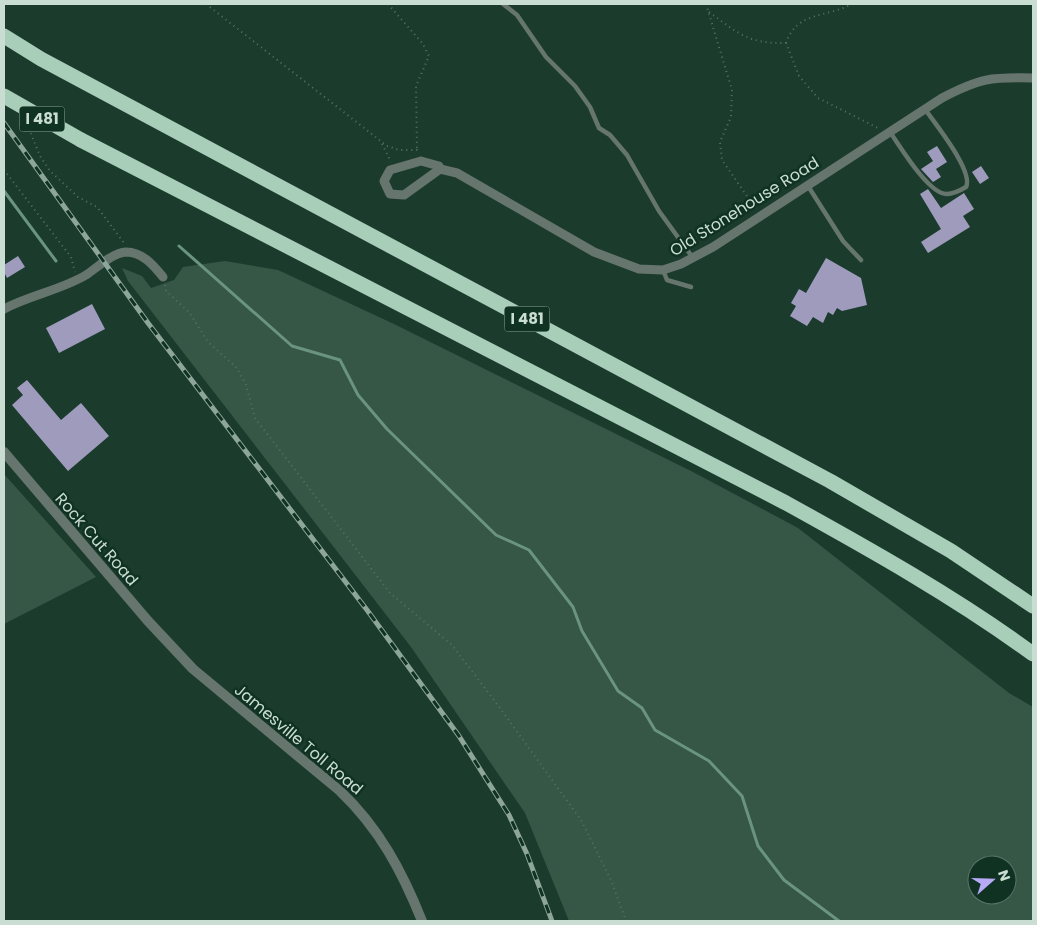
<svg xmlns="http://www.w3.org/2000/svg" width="1037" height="925" font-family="Poppins,sans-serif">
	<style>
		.green { fill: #365646; fill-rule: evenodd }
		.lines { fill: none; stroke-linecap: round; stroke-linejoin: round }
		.stream { stroke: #6a947f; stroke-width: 3 }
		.building { fill: #9f9bbd }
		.path { stroke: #577366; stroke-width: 2; stroke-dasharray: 1 4; stroke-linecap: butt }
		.service { stroke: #66756d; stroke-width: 4.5 }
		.minor { stroke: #66756d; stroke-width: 9 }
		.tertiary { stroke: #66756d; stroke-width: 10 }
		.motorway { stroke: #a8ceba; stroke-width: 15 }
		.rail-casing { stroke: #8da59a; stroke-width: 5 }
		.rail { stroke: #103223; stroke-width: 3; stroke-dasharray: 9; stroke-linecap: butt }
		.motorway-bridge { stroke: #a8ceba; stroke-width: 15 }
		.labels { text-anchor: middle; stroke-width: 5; stroke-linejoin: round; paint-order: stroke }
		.shield { fill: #103223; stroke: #92aa9e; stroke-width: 1 }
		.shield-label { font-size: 15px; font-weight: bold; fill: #caddd3 }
		.street-label { font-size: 16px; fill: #caddd3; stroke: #103223 }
	</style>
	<rect width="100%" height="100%" fill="#1b3c2d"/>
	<g class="green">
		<path d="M225,261L278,270L394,324L693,472L798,528L1009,693L1033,707V921H569L525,813L411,647L128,281L122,268L142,276L151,288L174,280L183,267ZM977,865H1007V895H977Z"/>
		<polygon points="4,474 96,577 4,624"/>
	</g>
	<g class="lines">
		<g class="stream">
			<polyline points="4,191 56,261"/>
			<polyline points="179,246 292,346 340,360 358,395 387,429 496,535 529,550 573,607 582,631 618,691 642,708 655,730 709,761 742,796 758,846 784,880 839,921"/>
		</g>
	</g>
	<g class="building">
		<polygon points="937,146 947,162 936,169 941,177 933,182 921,169 933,161 927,152"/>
		<polygon points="981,166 989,178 980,184 972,172"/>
		<polygon points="928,189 941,208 964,193 974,209 963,216 970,227 928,253 921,242 941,229 920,194"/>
		<polygon points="18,256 25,267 7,278 4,272 4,265"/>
		<polygon points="826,258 861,278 867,305 842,311 837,308 833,315 828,312 823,323 813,317 807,326 790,316 796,306 791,303 799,289 806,293"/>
		<polygon points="92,304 105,329 59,353 46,328"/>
		<polygon points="27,380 61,420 81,403 109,436 68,471 12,405 23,395 17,388"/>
	</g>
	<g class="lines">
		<g class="path">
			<polyline points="206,4 387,146 399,150 417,150 418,152"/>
			<polyline points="388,4 423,44 429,56 416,86 417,149"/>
			<polyline points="706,4 732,90 731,117 720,142 722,160 756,209"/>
			<path d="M709,12C738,33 748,44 786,43L799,76L818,98L878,128"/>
			<path d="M786,43C797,11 826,18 852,4"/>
			<polyline points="27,124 40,156 50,171 78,197 97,207 124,243"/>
			<polyline points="382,144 391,162"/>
			<polyline points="4,170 71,257 75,272"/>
			<polyline points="165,285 166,291 189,312 208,342 237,368 246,385 255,418 390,593 452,645 497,704 581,820 611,880 626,921"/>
		</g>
		<g class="service">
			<polyline points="503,4 517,15 546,57 575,86 590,107 599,128 610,135 627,155 659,211 693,258"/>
			<path d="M890,132C900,146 929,195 947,194C953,194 961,190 966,187C974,171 935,124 925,109"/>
			<polyline points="808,186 843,241 861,260"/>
			<polyline points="663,270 667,280 691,287"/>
		</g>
		<g class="minor">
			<polygon points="421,161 439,166 440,169 404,195 390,194 384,181 390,170"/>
			<path d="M440,169L457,173L594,252L639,269L663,270L681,264L713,247L942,98C980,78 991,77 1033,78"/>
			<path d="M4,309C30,295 61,290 86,275C98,267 112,253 126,252C143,252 154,266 163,277"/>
		</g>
		<path class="tertiary" d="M4,452L148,621L193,669L340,791C379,828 402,871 422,921"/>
		<g class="motorway">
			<polyline points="4,36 41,59 830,481 951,551 1033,606"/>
			<path d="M81,140L786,503C871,550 955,597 1033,654"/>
		</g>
		<defs>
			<polyline id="rail" points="4,123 148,323 367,610 459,736 509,815 527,854 552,921"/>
		</defs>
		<use href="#rail" class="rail-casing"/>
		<use href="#rail" class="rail"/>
		<polyline class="motorway-bridge" points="4,96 81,140"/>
	</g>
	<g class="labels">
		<g class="shield">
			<rect x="19.5" y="106.5" width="45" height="25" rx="4"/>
			<rect x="504.5" y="306.5" width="45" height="25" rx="4"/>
		</g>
		<g class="shield-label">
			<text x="42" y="124">I 481</text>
			<text x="527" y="324">I 481</text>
		</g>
		<g class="street-label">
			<text transform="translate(744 206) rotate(-32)" y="6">Old Stonehouse Road</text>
			<text transform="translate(97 539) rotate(49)" y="6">Rock Cut Road</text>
			<text transform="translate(299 739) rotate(40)" y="6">Jamesville Toll Road</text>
		</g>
	</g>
	<rect width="1037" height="925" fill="none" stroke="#caddd3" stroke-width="10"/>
	<g transform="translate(992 880) rotate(70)"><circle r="24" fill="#103223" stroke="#5a7669"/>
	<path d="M0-4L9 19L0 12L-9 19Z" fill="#b7abf8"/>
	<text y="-8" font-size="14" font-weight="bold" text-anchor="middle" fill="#caddd3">N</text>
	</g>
</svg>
